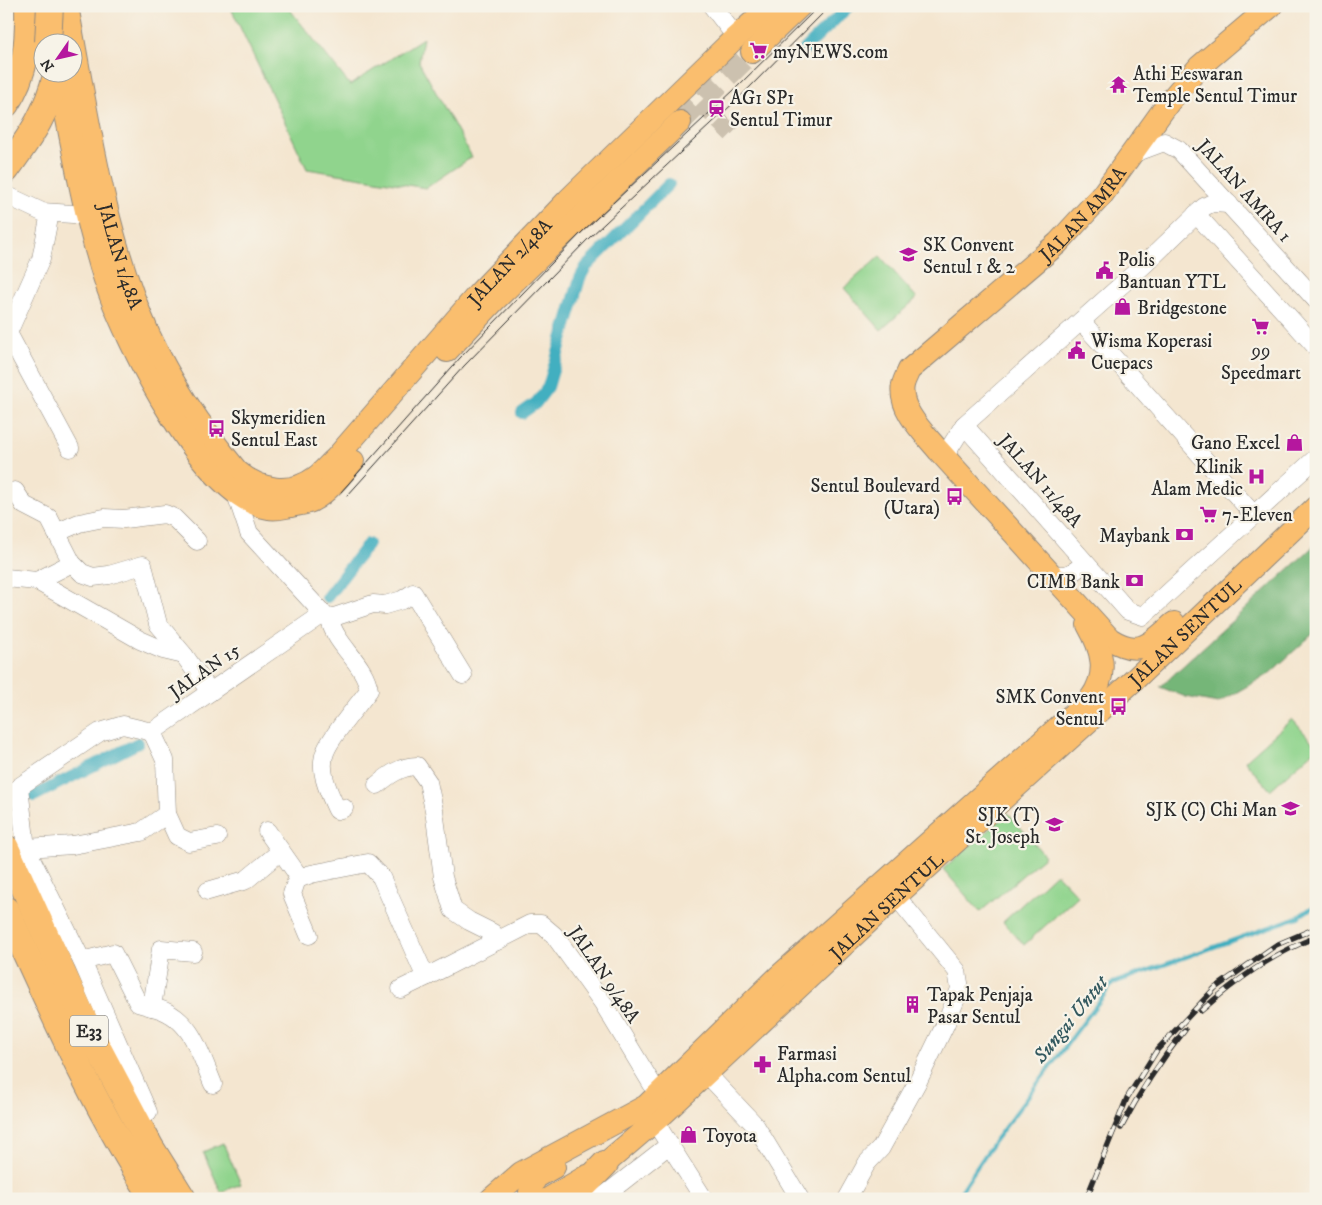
<svg xmlns="http://www.w3.org/2000/svg" width="1322" height="1205" font-family="'IM FELL DW Pica',serif">
	<style>
		.green { fill: #90d48d; stroke: #5e805c }
		.forest { fill: #74b678; stroke: #507052 }
		.lines { fill: none; stroke-linecap: round; stroke-linejoin: round }
		.stream { stroke: #43afc0; stroke-width: 4 }
		.canal { stroke: #43afc0; stroke-width: 12 }
		.minor-tunnel { stroke: #ccc1af; stroke-width: 18; stroke-dasharray: 18 9; stroke-linecap: butt }
		.major-tunnel { stroke: #ccc1af; stroke-width: 22; stroke-dasharray: 22 11; stroke-linecap: butt }
		.minor-casing { stroke: #90887e; stroke-width: 19 }
		.major-casing { stroke: #90887e; stroke-width: 24 }
		.highway-casing { stroke: #90887e; stroke-width: 28 }
		.minor { stroke: #fff; stroke-width: 18 }
		.major { stroke: #fabe6e; stroke-width: 22 }
		.highway { stroke: #fabe6e; stroke-width: 26 }
		.tram { stroke: #2b2b2b; stroke-width: 1 }
		.rail-casing { stroke: #2b2b2b; stroke-width: 5.5 }
		.rail { stroke: #f7f3e8; stroke-width: 4; stroke-dasharray: 11; stroke-linecap: butt }
		.highway-bridge-casing { stroke: #90887e; stroke-width: 28; stroke-linecap: butt }
		.highway-bridge { stroke: #fabe6e; stroke-width: 26 }
		.labels { text-anchor: middle; stroke-width: 4.5; stroke-linejoin: round; paint-order: stroke }
		.shield { fill: #f7f3e8; stroke: #686764; stroke-width: 1 }
		.shield-label { font-size: 18px; font-weight: bold; fill: #2b2b2b }
		.poi-label { font-size: 19px; fill: #2b2b2b; stroke: #f7f3e8; text-anchor: start }
		.street-label { font-size: 19px; fill: #2b2b2b; stroke: #f7f3e8 }
		.water-label { font-size: 20px; font-style: italic; fill: #33595f; stroke: #f7f3e8 }
	</style>
	<rect width="100%" height="100%" fill="#f7f3e8"/>
	<filter id="ink" filterUnits="userSpaceOnUse"><feTurbulence type="fractalNoise" baseFrequency=".02" numOctaves="2"/><feDisplacementMap in="SourceGraphic" scale="10" xChannelSelector="R" yChannelSelector="G"/><feConvolveMatrix kernelMatrix="1 2 1 2 8 2 1 2 1" color-interpolation-filters="sRGB"/></filter>
	<filter id="wash" filterUnits="userSpaceOnUse"><feTurbulence type="fractalNoise" baseFrequency=".0096" numOctaves="4" result="noise"/><feDisplacementMap in="SourceGraphic" scale="20" xChannelSelector="R" yChannelSelector="G"/><feGaussianBlur stdDeviation="1.12" result="paint"/><feColorMatrix in="noise" values="0 0 0 0 0 0 0 0 0 0 0 0 0 0 0 0 0 1.4 0 .05"/><feComposite in="paint" operator="in"/></filter>
	<g filter="url(#wash)">
		<rect width="100%" height="100%" fill="#f4e6d0"/>
		<g class="green">
			<polygon points="230,6 287,6 350,85 423,38 419,62 472,157 426,188 307,169"/>
			<polygon points="880,256 917,298 881,330 844,288"/>
			<polygon points="1292,719 1316,746 1316,749 1270,790 1245,761"/>
			<polygon points="1008,813 1045,856 980,912 943,869"/>
			<polygon points="1056,873 1078,896 1024,945 1003,922"/>
			<polygon points="223,1143 241,1184 221,1192 203,1152"/>
		</g>
		<polygon class="forest" points="1316,544 1316,631 1270,673 1218,703 1186,697 1160,687"/>
		<g class="lines">
			<polyline class="stream" points="956,1199 993,1143 1113,983 1298,917 1316,905"/>
			<g class="canal">
				<polyline points="805,49 849,6"/>
				<polyline points="522,413 536,403 548,387 580,278 586,267 669,184"/>
				<polyline points="327,597 368,544"/>
				<polyline points="34,796 138,743"/>
			</g>
		</g>
	</g>
	<g filter="url(#ink)">
		<g class="lines">
			<polyline class="minor-tunnel" points="700,102 736,138"/>
			<polyline class="major-tunnel" points="680,122 752,52"/>
			<defs>
				<g id="minor">
					<polyline points="712,6 736,37"/>
					<polyline points="1129,155 1164,142 1179,150 1316,300"/>
					<polyline points="6,195 42,212 88,215"/>
					<polyline points="50,213 41,259 8,333 70,448"/>
					<polyline points="1196,214 1316,347"/>
					<polyline points="1081,321 1254,515"/>
					<polyline points="964,425 1128,611 1143,616 1316,458"/>
					<polyline points="944,457 964,425 1145,264 1204,207 1212,203 1229,204"/>
					<polyline points="240,487 236,494 249,533 328,619 373,604 385,605 402,600 413,593 463,675"/>
					<polyline points="6,495 15,491 24,505 49,518 72,563 82,573 93,577 109,575 143,565 158,624 184,655 210,692"/>
					<polyline points="56,533 79,523 104,518 124,519 165,514 174,518 197,541"/>
					<path d="M1048,573C1065,578 1072,574 1085,563"/>
					<polyline points="6,578 37,581 140,640 163,650 184,655"/>
					<polyline points="37,581 72,563"/>
					<path d="M330,620C336,646 365,663 369,690C357,707 334,732 326,750C317,769 329,793 337,810L344,808"/>
					<polyline points="152,732 165,760 167,814 177,836 189,842 217,837"/>
					<path d="M377,785C389,775 401,766 417,766L428,782L434,810L443,877L453,910L469,921L493,933L497,941"/>
					<polyline points="167,814 141,832 73,845 26,848 19,787 100,732 123,725 152,732 323,614"/>
					<polyline points="267,831 300,878"/>
					<polyline points="26,848 82,961 148,1112"/>
					<polyline points="208,891 246,880 281,851"/>
					<polyline points="309,935 292,894 296,882 300,878 311,874 368,863 381,877 422,969 428,976 530,924 541,924 554,935 603,1003 658,1094"/>
					<path d="M193,952L161,949L152,1007C191,1015 200,1053 213,1084"/>
					<polyline points="82,961 113,953 138,1003 152,1007"/>
					<polyline points="401,989 428,976"/>
					<polyline points="707,1074 755,1125 800,1199"/>
					<polyline points="655,1122 704,1199"/>
					<polyline points="600,1199 669,1145"/>
					<polyline points="847,1199 867,1163 881,1148 918,1081 946,1023 960,989 957,971 896,896"/>
				</g>
				<g id="major">
					<path id="s1" d="M67,6C88,116 103,233 149,335C172,385 203,430 237,471C260,491 291,496 316,477C323,472 329,464 336,458L479,293L568,200L736,37L771,6"/>
					<polyline points="752,52 800,6"/>
					<path d="M58,72C72,143 84,217 107,286C127,343 203,499 269,508C276,510 284,507 291,506C298,504 307,504 313,500C328,492 342,474 353,461"/>
					<polyline points="447,351 496,299 680,122"/>
					<path id="s2" d="M1174,623C1151,643 1140,658 1110,639L939,451C925,434 898,409 903,385C904,380 907,375 909,370L1058,243L1102,195L1169,102L1199,67L1271,6"/>
					<path id="s3" d="M592,1175L662,1115L896,896L1134,680L1316,507"/>
					<path d="M491,1199L521,1173L646,1106L778,977L1091,698C1109,673 1102,650 1088,625"/>
					<polyline points="534,1199 530,1192 535,1178 554,1167"/>
					<polyline points="548,1199 587,1176"/>
				</g>
				<g id="highway">
					<path d="M6,104C26,73 29,42 28,6"/>
					<path d="M6,170C32,134 46,116 57,72"/>
					<polyline points="6,848 89,1031 151,1148 183,1199"/>
					<path d="M6,910C51,1008 94,1108 154,1199"/>
					<polyline points="571,1199 605,1164"/>
				</g>
			</defs>
			<use href="#minor" class="minor-casing"/>
			<use href="#major" class="major-casing"/>
			<use href="#highway" class="highway-casing"/>
			<use href="#minor" class="minor"/>
			<use href="#major" class="major"/>
			<use href="#highway" class="highway"/>
			<g class="tram">
				<polyline points="341,492 460,358 583,231 734,90 819,6"/>
				<polyline points="347,496 464,366 590,237 741,96 830,6"/>
			</g>
			<defs>
				<g id="rail">
					<path d="M1201,1011C1236,980 1272,954 1316,937"/>
					<path d="M1121,1128C1139,1093 1160,1061 1185,1030"/>
					<polyline points="1086,1199 1127,1098 1157,1050 1215,988 1276,945 1316,928"/>
				</g>
			</defs>
			<use href="#rail" class="rail-casing"/>
			<use href="#rail" class="rail"/>
			<defs>
				<polyline id="highway-bridge" points="48,42 50,6"/>
			</defs>
			<use href="#highway-bridge" class="highway-bridge-casing"/>
			<use href="#highway-bridge" class="highway-bridge"/>
		</g>
	</g>
	<defs>
		<symbol id="supermarket-bare" viewBox="-9 -9 18 18"><path d="M-6-5.5h2.5l.6 2H6L4.5 2H-2.5L-4.4-4H-6ZM-1.5 3.2a1.3 1.3 0 1 0 .1 0ZM3 3.2a1.3 1.3 0 1 0 .1 0Z" fill="#b5179e" stroke="#f7f3e8" stroke-width="2.5" paint-order="stroke"/></symbol>
		<symbol id="temple-bare" viewBox="-9 -9 18 18"><path d="M0-6L5-2H3V0L6.5 2.5H4V6H1.5V3h-3V6H-4V2.5H-6.5L-3 0V-2H-5Z" fill="#b5179e" stroke="#f7f3e8" stroke-width="2.5" paint-order="stroke"/></symbol>
		<symbol id="station-bare" viewBox="-9 -9 18 18"><path d="M-3-6H3Q5-6 5-4V2Q5 4 3 4L4.5 6H3L1.5 4h-3L-3 6H-4.5L-3 4Q-5 4-5 2V-4Q-5-6-3-6ZM-3.5-4v3h7v-3ZM-3.5 1v1.5H-2V1ZM2 1v1.5H3.5V1Z" fill="#b5179e" stroke="#f7f3e8" stroke-width="2.5" paint-order="stroke"/></symbol>
		<symbol id="school-bare" viewBox="-9 -9 18 18"><path d="M0-5L7-2L0 1L-7-2ZM-4 1L0 2.5L4 1V4Q0 6-4 4Z" fill="#b5179e" stroke="#f7f3e8" stroke-width="2.5" paint-order="stroke"/></symbol>
		<symbol id="civic-bare" viewBox="-9 -9 18 18"><path d="M-.6-6.5H3V-4.5H.6V-3L4-1V1h2V6H-6V1h2V-1L-.6-3ZM-1.2 2.5V6h2.4V2.5Z" fill="#b5179e" stroke="#f7f3e8" stroke-width="2.5" paint-order="stroke"/></symbol>
		<symbol id="shop-bare" viewBox="-9 -9 18 18"><path d="M-5-2.5h2.3a2.7 3.5 0 0 1 5.4 0H5L5.5 6h-11ZM-1.5-2.5h3a1.5 2.3 0 0 0-3 0Z" fill="#b5179e" stroke="#f7f3e8" stroke-width="2.5" paint-order="stroke"/></symbol>
		<symbol id="bus-bare" viewBox="-9 -9 18 18"><path d="M-5-6H5V4H4V6H2V4H-2V6H-4V4H-5ZM-3.5-4V0h7V-4ZM-3.5 1.2v1.5H-2V1.2ZM2 1.2v1.5H3.5V1.2Z" fill="#b5179e" stroke="#f7f3e8" stroke-width="2.5" paint-order="stroke"/></symbol>
		<symbol id="hospital-bare" viewBox="-9 -9 18 18"><path d="M-5-5h3v3.5h4V-5h3V5h-3V1.5h-4V5h-3Z" fill="#b5179e" stroke="#f7f3e8" stroke-width="2.5" paint-order="stroke"/></symbol>
		<symbol id="bank-bare" viewBox="-9 -9 18 18"><path d="M-6-4H6V4H-6ZM0-2.3a2.3 2.3 0 1 0 0 4.6a2.3 2.3 0 1 0 0-4.6Z" fill="#b5179e" stroke="#f7f3e8" stroke-width="2.5" paint-order="stroke"/></symbol>
		<symbol id="building-bare" viewBox="-9 -9 18 18"><path d="M-4-6H4V6H1V3H-1V6H-4ZM-2.5-4.3h1.7v1.8h-1.7ZM.8-4.3h1.7v1.8H.8ZM-2.5-1h1.7V.8h-1.7ZM.8-1h1.7V.8H.8Z" fill="#b5179e" stroke="#f7f3e8" stroke-width="2.5" paint-order="stroke"/></symbol>
		<symbol id="pharmacy-bare" viewBox="-9 -9 18 18"><path d="M-2-6h4v4h4v4h-4v4h-4v-4h-4v-4h4Z" fill="#b5179e" stroke="#f7f3e8" stroke-width="2.5" paint-order="stroke"/></symbol>
	</defs>
	<g fill-rule="evenodd">
		<use href="#supermarket-bare" x="746" y="38" width="25" height="25"/>
		<use href="#temple-bare" x="1106" y="72" width="25" height="25"/>
		<use href="#station-bare" x="704" y="96" width="25" height="25"/>
		<use href="#school-bare" x="896" y="242" width="25" height="25"/>
		<use href="#civic-bare" x="1092" y="258" width="25" height="25"/>
		<use href="#shop-bare" x="1110" y="294" width="25" height="25"/>
		<use href="#supermarket-bare" x="1248" y="314" width="25" height="25"/>
		<use href="#civic-bare" x="1064" y="338" width="25" height="25"/>
		<use href="#bus-bare" x="204" y="416" width="25" height="25"/>
		<use href="#shop-bare" x="1282" y="430" width="25" height="25"/>
		<use href="#hospital-bare" x="1244" y="464" width="25" height="25"/>
		<use href="#bus-bare" x="942" y="484" width="25" height="25"/>
		<use href="#supermarket-bare" x="1196" y="502" width="25" height="25"/>
		<use href="#bank-bare" x="1172" y="522" width="25" height="25"/>
		<use href="#bank-bare" x="1122" y="568" width="25" height="25"/>
		<use href="#bus-bare" x="1106" y="694" width="25" height="25"/>
		<use href="#school-bare" x="1278" y="796" width="25" height="25"/>
		<use href="#school-bare" x="1042" y="812" width="25" height="25"/>
		<use href="#building-bare" x="900" y="992" width="25" height="25"/>
		<use href="#pharmacy-bare" x="750" y="1052" width="25" height="25"/>
		<use href="#shop-bare" x="676" y="1122" width="25" height="25"/>
	</g>
	<g class="labels">
		<rect class="shield" x="70" y="1015.5" width="38" height="31" rx="4"/>
		<g class="shield-label">
			<text x="89" y="1037">E33</text>
		</g>
		<g class="poi-label">
			<text x="773" y="58">myNEWS.com</text>
			<text x="1133" y="80">Athi Eeswaran<tspan x="1133" dy="22">Temple Sentul Timur</tspan></text>
			<text x="730" y="104">AG1 SP1<tspan x="730" dy="22">Sentul Timur</tspan></text>
			<text x="923" y="251">SK Convent<tspan x="923" dy="22">Sentul 1 &amp; 2</tspan></text>
			<text x="1118" y="266">Polis<tspan x="1118" dy="22">Bantuan YTL</tspan></text>
			<text x="1137" y="314">Bridgestone</text>
			<text x="1091" y="347">Wisma Koperasi<tspan x="1091" dy="22">Cuepacs</tspan></text>
			<text x="1261" y="357" text-anchor="middle">99<tspan x="1261" dy="22">Speedmart</tspan></text>
			<text x="231" y="424">Skymeridien<tspan x="231" dy="22">Sentul East</tspan></text>
			<text x="1280" y="449" text-anchor="end">Gano Excel</text>
			<text x="1243" y="473" text-anchor="end">Klinik<tspan x="1243" dy="22">Alam Medic</tspan></text>
			<text x="940" y="492" text-anchor="end">Sentul Boulevard<tspan x="940" dy="22">(Utara)</tspan></text>
			<text x="1222" y="521">7-Eleven</text>
			<text x="1170" y="542" text-anchor="end">Maybank</text>
			<text x="1120" y="588" text-anchor="end">CIMB Bank</text>
			<text x="1104" y="703" text-anchor="end">SMK Convent<tspan x="1104" dy="22">Sentul</tspan></text>
			<text x="1277" y="816" text-anchor="end">SJK (C) Chi Man</text>
			<text x="1040" y="821" text-anchor="end">SJK (T)<tspan x="1040" dy="22">St. Joseph</tspan></text>
			<text x="927" y="1001">Tapak Penjaja<tspan x="927" dy="22">Pasar Sentul</tspan></text>
			<text x="777" y="1060">Farmasi<tspan x="777" dy="22">Alpha.com Sentul</tspan></text>
			<text x="703" y="1142">Toyota</text>
		</g>
		<g class="street-label">
			<text transform="translate(1245 190) rotate(48)" y="7">JALAN AMRA 1</text>
			<text dy="7" stroke="none"><textPath href="#s2" startOffset="656">JALAN AMRA</textPath></text>
			<text dy="7" stroke="none"><textPath href="#s1" startOffset="256">JALAN 1/48A</textPath></text>
			<text dy="7" stroke="none"><textPath href="#s1" startOffset="878">JALAN 2/48A</textPath></text>
			<text transform="translate(1041 480) rotate(49)" y="7">JALAN 11/48A</text>
			<text dy="7" stroke="none"><textPath href="#s3" startOffset="804">JALAN SENTUL</textPath></text>
			<text transform="translate(204 670) rotate(-35)" y="7">JALAN 15</text>
			<text dy="7" stroke="none"><textPath href="#s3" startOffset="399">JALAN SENTUL</textPath></text>
			<text transform="translate(605 974) rotate(56)" y="7">JALAN 9/48A</text>
		</g>
		<g class="water-label">
			<text transform="translate(1070 1019) rotate(-51)" y="7">Sungai Untut</text>
		</g>
	</g>
	<rect width="1322" height="1205" fill="none" stroke="#f7f3e8" stroke-width="25"/>
	<g transform="translate(58 58) rotate(236)"><circle r="24" fill="#f7f3e8" stroke="#a5a39c"/>
	<path d="M0-4L9 19L0 12L-9 19Z" fill="#b5179e"/>
	<text y="-8" font-size="14" font-weight="bold" text-anchor="middle" fill="#2b2b2b">N</text>
	</g>
</svg>
